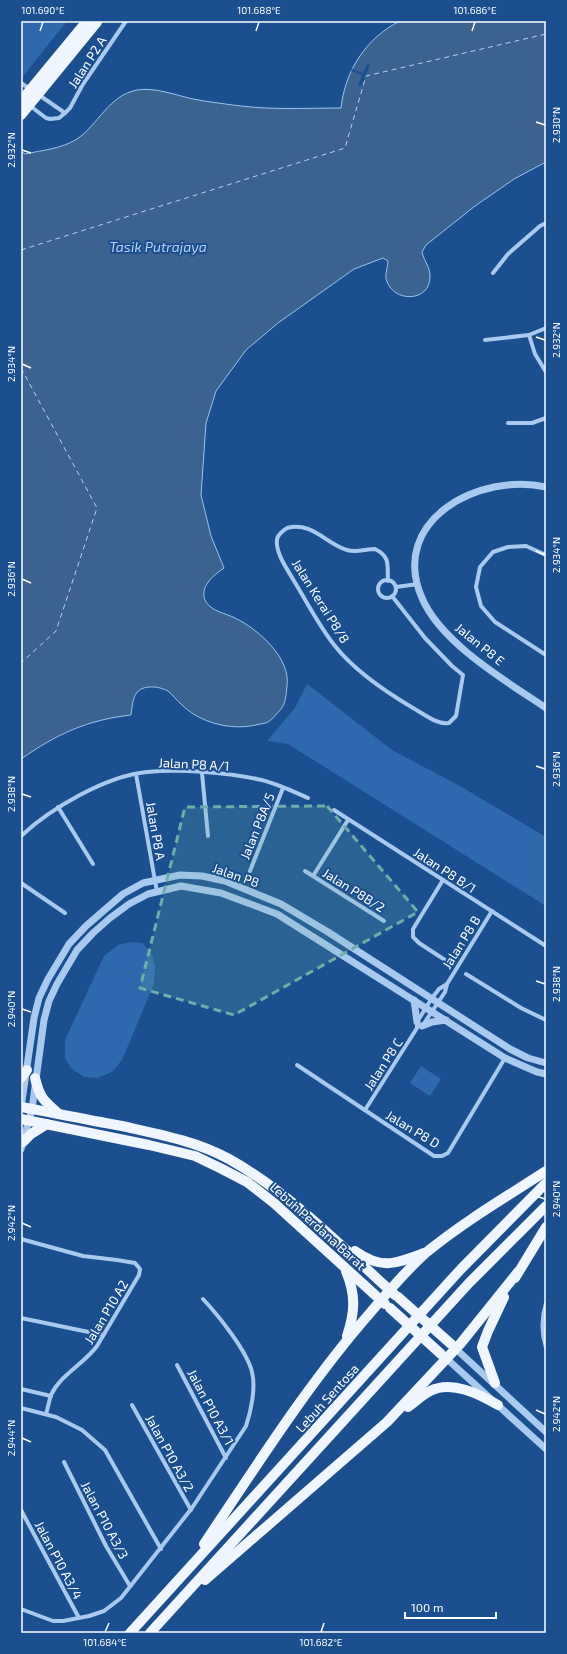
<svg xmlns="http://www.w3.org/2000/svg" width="567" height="1654" font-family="'Exo 2',sans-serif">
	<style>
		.green { fill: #2e69ad }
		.water { fill: #3c6290; stroke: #9cc4f0 }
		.pier { fill: #1b4f8f }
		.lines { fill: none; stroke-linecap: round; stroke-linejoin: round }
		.ferry { stroke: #b5d3f5; stroke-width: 1; stroke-dasharray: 5 4; stroke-linecap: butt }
		.minor { stroke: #a9c9ee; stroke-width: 4 }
		.tertiary { stroke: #a9c9ee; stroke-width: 7 }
		.primary { stroke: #f0f6ff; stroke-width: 10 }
		.primary-bridge { stroke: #f0f6ff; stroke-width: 10 }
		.marked { fill: #6fada8; fill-opacity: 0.2; stroke: #6fada8; stroke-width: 3; stroke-dasharray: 8 5; stroke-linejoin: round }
		.ticks { fill: none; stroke: #fff; stroke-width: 1.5 }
		.labels { text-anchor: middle; stroke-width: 4; stroke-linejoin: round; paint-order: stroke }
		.street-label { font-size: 13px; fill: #fff; stroke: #1b4f8f }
		.water-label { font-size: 14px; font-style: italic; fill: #b5d3f5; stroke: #1b4f8f }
		.neatline { fill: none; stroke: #fff; stroke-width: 1.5 }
		.ticks-label { font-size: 10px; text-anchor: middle; fill: #fff }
	</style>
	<rect width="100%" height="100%" fill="#1b4f8f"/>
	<g class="green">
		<polygon points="21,21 67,21 21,79"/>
		<polygon points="307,684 392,750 460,786 546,837 546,906 288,744 267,741 295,708"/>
		<polygon points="131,942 143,943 152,955 155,966 154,984 122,1060 112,1072 97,1078 84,1077 71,1068 65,1058 65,1040 104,956 118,945"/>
		<polygon points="421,1066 441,1079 430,1096 410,1083"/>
	</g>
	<path class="water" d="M400,21H546V162L514,179L475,206L426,245L422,252C424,261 430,267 430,276C431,302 393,304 386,279C385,273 388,267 388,261L383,258L354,269L278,323L246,350L216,391L206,423L201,495L211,536L224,568C214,575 198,587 206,602C213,612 225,613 235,618C258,629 291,658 287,686C286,694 286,703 281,709C277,713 273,719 268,722C266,723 262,724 260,724C238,730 214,726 195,715C190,712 185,708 181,704C176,700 173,695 168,691C164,689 158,687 154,687C134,686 133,698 131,715C87,720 57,734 21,759V151L25,154C43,150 61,149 77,139C98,125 109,95 137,90C155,87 175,95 193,99C209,102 225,104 241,106C274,110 308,108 341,108C345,71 366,38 400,21Z"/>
	<polygon class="pier" points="367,64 370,65 362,86 358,85 362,75 351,71 352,69 363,73"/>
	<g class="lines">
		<g class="ferry">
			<polyline points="21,250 345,148 366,76 546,34"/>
			<polyline points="21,368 97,508 56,631 21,663"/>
		</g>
		<g class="minor">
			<polyline points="21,83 30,89"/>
			<polyline points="39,95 65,113"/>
			<polyline points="29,105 46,118 50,119 59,118 65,113 70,108 83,84 126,21"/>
			<polyline points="493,273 508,254 540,226 546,223"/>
			<polyline points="529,335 535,354 546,372"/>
			<polyline points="485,340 529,335 546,328"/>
			<polyline points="508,423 532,423 546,418"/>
			<polyline points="546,555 526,546 508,547 493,552 480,567 476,587 481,606 495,622 546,655"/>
			<circle cx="387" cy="589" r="9"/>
			<path d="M388,581C387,565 391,557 375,549C366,549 356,553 347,550C326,544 312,521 287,528C283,531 278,534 277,539C275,553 288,570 294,581C307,602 319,626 335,646C354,670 386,692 413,708C424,714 437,725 449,723L456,716L463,675L452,666L425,638L392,596"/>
			<polyline points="396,587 418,584"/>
			<polyline points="202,773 208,836"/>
			<polyline points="136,774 157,892"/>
			<polyline points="58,807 93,864"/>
			<polyline points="334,810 546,946"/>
			<path d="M21,836C51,808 106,776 147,772C180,769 224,772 257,779C274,782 292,791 308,798"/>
			<polyline points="250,871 283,788"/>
			<polyline points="305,871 384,921"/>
			<polyline points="313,876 348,820"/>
			<polyline points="443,880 413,929 413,937 419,943 445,960"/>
			<polyline points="21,883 65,913"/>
			<polyline points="466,974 521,1008 546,1020"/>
			<polyline points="423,1025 445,992 447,984 492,911"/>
			<polyline points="297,1065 434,1156 442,1156 448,1153 505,1058"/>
			<polyline points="365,1110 417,1028 417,1022 432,998 439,989 447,984"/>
			<path d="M21,1239L83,1256L117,1260L135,1263L140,1269L139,1275L97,1346C84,1364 61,1374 51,1395C49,1401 48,1408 46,1414"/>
			<path d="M546,1303C541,1319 541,1332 546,1348"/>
			<polyline points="21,1318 103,1335"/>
			<polyline points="177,1365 226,1458"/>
			<polyline points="21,1389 51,1396"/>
			<polyline points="132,1405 191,1510"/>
			<polyline points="21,1408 56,1417 82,1430 105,1450 161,1549"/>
			<polyline points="64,1462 106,1546 130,1586"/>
			<polyline points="21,1510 79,1618"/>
			<path d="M21,1609L53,1621H63L89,1616L104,1611L121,1598L192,1508L246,1426C251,1411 256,1388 252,1372C247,1351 218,1315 203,1299"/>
		</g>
		<g class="tertiary">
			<path d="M546,487C480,472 388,520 422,598C441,643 506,681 546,708"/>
			<polyline points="414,1000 417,1022"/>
			<polyline points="422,1026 432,1022 446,1020"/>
			<polyline points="21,1108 34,1018 39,998 48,979 69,944 86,926 123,894 143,883 180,875 202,876 225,881 281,904 328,932 510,1049 528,1058 546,1063"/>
			<polyline points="21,1149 32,1109 44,1020 49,1001 57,984 77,950 93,933 110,918 129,904 148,894 181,886 221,893 277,914 505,1058 537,1072 546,1074"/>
			<polyline points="456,1349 546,1432"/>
			<polyline points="447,1359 546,1449"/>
		</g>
		<g class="primary">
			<polyline points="21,1078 27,1070"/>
			<path d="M35,1078C40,1098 43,1100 59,1114"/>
			<path d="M21,1107C55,1113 88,1120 122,1126C158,1134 196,1141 229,1159C290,1193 343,1248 395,1295"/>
			<polyline points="21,1119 149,1145 195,1156 220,1168 247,1182 274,1203 385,1304"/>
			<polyline points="23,1142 31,1134 47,1124"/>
			<path d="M355,1251C382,1270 395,1264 424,1253"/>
			<path d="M346,1271C356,1295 355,1312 347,1336"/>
			<polyline points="515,1278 546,1227"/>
			<polyline points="495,1383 482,1347 488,1331 504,1297"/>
			<path d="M408,1407C415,1402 422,1395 430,1391C452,1380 479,1394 498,1405"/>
			<path d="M204,1544C257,1465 308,1384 370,1313C388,1292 407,1269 428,1251C465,1221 506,1197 546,1171"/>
			<polyline points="205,1580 387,1422 461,1343 518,1272"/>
			<polyline points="130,1633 461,1269 546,1183"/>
			<polyline points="150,1633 469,1283 546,1206"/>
		</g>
		<g class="primary-bridge">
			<polyline points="21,101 87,21"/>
			<polyline points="21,115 97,22"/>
			<polyline points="398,1297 451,1344"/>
			<polyline points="390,1308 441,1354"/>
		</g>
	</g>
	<path class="marked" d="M327,806L418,912L234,1015L140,988L185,807Z"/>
	<path class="ticks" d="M40,31L43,22M256,31L259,22M472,31L475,22M536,122L545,125M22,150L31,153M536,337L545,340M22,364L31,368M536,551L545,555M22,579L31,583M536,766L545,769M22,794L31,797M536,981L545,984M22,1009L31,1012M536,1196L545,1199M22,1223L31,1227M536,1410L545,1414M22,1438L31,1442M105,1632L109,1623M321,1632L324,1623"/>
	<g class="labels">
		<g class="street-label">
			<text transform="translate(87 62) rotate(-57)" y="5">Jalan P2 A</text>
			<text transform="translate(321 601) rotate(58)" y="5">Jalan Kerai P8/8</text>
			<text transform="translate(480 644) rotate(39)" y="5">Jalan P8 E</text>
			<text transform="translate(194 764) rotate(3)" y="5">Jalan P8 A/1</text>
			<text transform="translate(257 826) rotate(-68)" y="5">Jalan P8A/5</text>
			<text transform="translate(156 831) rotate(80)" y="5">Jalan P8 A</text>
			<text transform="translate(445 870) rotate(33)" y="5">Jalan P8 B/1</text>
			<text transform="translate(236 875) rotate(19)" y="5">Jalan P8</text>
			<text transform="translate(354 890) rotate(32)" y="5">Jalan P8B/2</text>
			<text transform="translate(461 942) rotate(-58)" y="5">Jalan P8 B</text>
			<text transform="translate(383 1064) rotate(-57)" y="5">Jalan P8 C</text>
			<text transform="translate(413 1129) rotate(31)" y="5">Jalan P8 D</text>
			<text transform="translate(318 1226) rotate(42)" y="5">Lebuh Perdana Barat</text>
			<text transform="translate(106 1312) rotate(-59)" y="5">Jalan P10 A2</text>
			<text transform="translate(327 1398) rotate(-48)" y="5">Lebuh Sentosa</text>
			<text transform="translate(211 1407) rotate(62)" y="5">Jalan P10 A3/1</text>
			<text transform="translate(170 1453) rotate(61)" y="5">Jalan P10 A3/2</text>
			<text transform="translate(105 1520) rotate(62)" y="5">Jalan P10 A3/3</text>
			<text transform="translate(59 1560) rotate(62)" y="5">Jalan P10 A3/4</text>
		</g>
		<g class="water-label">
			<text x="158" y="252">Tasik Putrajaya</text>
		</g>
	</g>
	<rect width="567" height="1654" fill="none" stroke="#1b4f8f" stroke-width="44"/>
	<path d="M405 1612v6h91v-6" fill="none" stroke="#ffffff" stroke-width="2"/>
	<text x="411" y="1612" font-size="12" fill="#ffffff" stroke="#1b4f8f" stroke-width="3" paint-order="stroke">100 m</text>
	<rect x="22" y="22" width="523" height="1610" class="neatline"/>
	<g class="ticks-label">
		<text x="43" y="14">101.690°E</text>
		<text x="259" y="14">101.688°E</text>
		<text x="475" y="14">101.686°E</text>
		<text transform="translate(556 125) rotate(-90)" y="4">2.930°N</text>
		<text transform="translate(11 150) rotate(-90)" y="4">2.932°N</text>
		<text transform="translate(556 340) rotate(-90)" y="4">2.932°N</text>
		<text transform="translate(11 364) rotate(-90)" y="4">2.934°N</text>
		<text transform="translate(556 555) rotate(-90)" y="4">2.934°N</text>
		<text transform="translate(11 579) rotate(-90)" y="4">2.936°N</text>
		<text transform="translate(556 769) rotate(-90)" y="4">2.936°N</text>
		<text transform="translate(11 794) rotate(-90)" y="4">2.938°N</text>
		<text transform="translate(556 984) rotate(-90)" y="4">2.938°N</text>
		<text transform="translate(11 1009) rotate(-90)" y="4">2.940°N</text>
		<text transform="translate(556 1199) rotate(-90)" y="4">2.940°N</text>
		<text transform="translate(11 1223) rotate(-90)" y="4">2.942°N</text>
		<text transform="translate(556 1414) rotate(-90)" y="4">2.942°N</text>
		<text transform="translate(11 1438) rotate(-90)" y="4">2.944°N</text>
		<text x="105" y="1646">101.684°E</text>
		<text x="321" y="1646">101.682°E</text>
	</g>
</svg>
